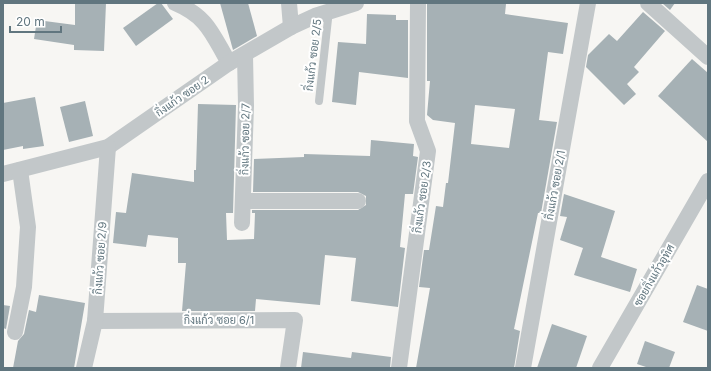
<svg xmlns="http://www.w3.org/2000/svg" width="711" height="371" font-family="Inter,Sarabun,sans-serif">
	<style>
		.building { fill: #a6b1b5; fill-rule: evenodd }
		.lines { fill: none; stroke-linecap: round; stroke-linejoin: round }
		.service { stroke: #c2c7c9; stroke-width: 8 }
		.minor { stroke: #c2c7c9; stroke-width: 16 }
		.labels { text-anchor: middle; stroke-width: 4; stroke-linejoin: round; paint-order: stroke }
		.street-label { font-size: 11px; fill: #61767f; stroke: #fff }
	</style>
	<rect width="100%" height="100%" fill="#f7f6f3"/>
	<g class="building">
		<polygon points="75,3 106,3 104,51 74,50 74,45 34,39 37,20 75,25"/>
		<polygon points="158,3 161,3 173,19 136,46 123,28"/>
		<polygon points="220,3 248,3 257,36 233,50"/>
		<path d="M427,3L506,4L505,14L568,23L563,54L548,52L539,120L557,122L541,213H538L514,329L520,331L514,368H416L430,288L419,287L424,250H429L436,206L443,207L446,183H448L455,123L433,120L427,115L430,81H427ZM475,105L515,109L509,148L471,144Z"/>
		<polygon points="662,3 675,3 670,10"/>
		<polygon points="643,12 665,31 634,67 639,72 627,84 636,94 624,105 586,67 588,55 609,34 617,41"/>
		<polygon points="367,14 396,15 396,20 408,20 408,78 359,72 356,105 332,102 338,42 366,44"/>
		<polygon points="692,59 708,73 708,142 658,96"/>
		<polygon points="35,97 44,146 23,149 23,146 3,150 3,103"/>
		<polygon points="85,101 93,136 69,142 60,107"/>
		<polygon points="198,104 236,105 233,213 226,213 227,240 254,239 255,213 252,213 252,210 358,210 366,205 366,196 358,192 253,192 254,159 304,157 304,154 370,156 371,140 414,144 413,156 418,157 413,194 405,194 400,247 405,248 398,307 351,301 356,258 325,255 320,305 256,299 255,311 182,311 186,263 178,263 178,238 148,235 146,247 113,243 116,212 126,213 132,173 194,182 194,170 196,170"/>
		<polygon points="564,194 615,211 601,257 637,269 630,292 574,275 583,248 560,240 567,217 560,216"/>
		<polygon points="697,285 708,289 708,331 683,322"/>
		<polygon points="39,295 85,303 74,368 13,368 18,341 24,334 29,310 36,312"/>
		<polygon points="3,305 10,306 6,329 3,328"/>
		<polygon points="552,324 587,336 576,368 537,368"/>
		<polygon points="645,341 675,352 669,368 649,368 637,364"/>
		<polygon points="303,352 351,358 352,352 391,357 390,368 301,368"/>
	</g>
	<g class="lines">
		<polyline class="service" points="319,101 329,10"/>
		<g class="minor">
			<path d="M175,3C208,17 212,34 229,63"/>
			<polyline points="289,3 291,27"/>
			<polyline points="648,3 708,57"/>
			<polyline points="3,174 108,147 229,63 291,27 315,16 356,3"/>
			<polyline points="243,201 358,201"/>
			<polyline points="242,223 246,106 245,55"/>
			<polyline points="95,321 295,320 288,368"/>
			<polyline points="15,332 24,287 28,227 20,170"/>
			<polyline points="84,368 95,321 108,147"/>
			<polyline points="399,368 428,151 417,121 418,3"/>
			<polyline points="523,368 588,3"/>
			<polyline points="600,368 708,181"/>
		</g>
	</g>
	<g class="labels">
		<g class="street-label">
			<text transform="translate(313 55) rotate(-83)" y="4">กิ่งแก้ว ซอย 2/5</text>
			<text transform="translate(182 96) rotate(-35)" y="4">กิ่งแก้ว ซอย 2</text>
			<text transform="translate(245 139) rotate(-89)" y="4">กิ่งแก้ว ซอย 2/7</text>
			<text transform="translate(555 185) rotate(-80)" y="4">กิ่งแก้ว ซอย 2/1</text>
			<text transform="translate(422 197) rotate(-82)" y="4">กิ่งแก้ว ซอย 2/3</text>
			<text transform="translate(100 258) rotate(-86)" y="4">กิ่งแก้ว ซอย 2/9</text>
			<text transform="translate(654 275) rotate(-60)" y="4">ซอยกิ่งแก้วอุทิศ</text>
			<text x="219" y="324">กิ่งแก้ว ซอย 6/1</text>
		</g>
	</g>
	<rect width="711" height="371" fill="none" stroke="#61767f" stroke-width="8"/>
	<path d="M10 26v6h51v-6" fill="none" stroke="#61767f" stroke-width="2"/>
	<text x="16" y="26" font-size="12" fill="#61767f" stroke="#ffffff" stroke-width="3" paint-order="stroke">20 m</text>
</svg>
